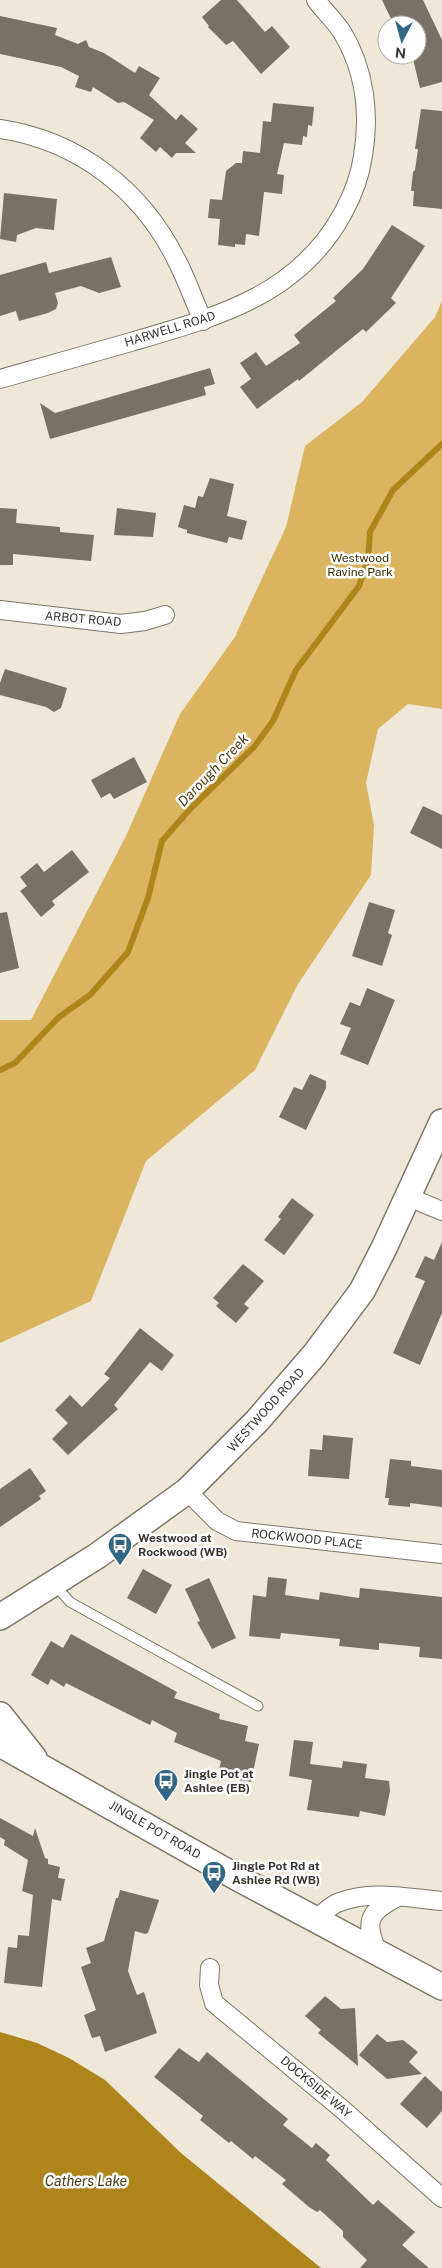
<svg xmlns="http://www.w3.org/2000/svg" width="442" height="2268" font-family="'Public Sans',sans-serif">
	<style>
		.green { fill: #dab45e }
		.water { fill: #ad851a }
		.lines { fill: none; stroke-linecap: round; stroke-linejoin: round }
		.stream { stroke: #ad851a; stroke-width: 6 }
		.building { fill: #787164 }
		.lane-casing { stroke: #7c7669; stroke-width: 11 }
		.street-casing { stroke: #7c7669; stroke-width: 20 }
		.secondary-casing { stroke: #7c7669; stroke-width: 28 }
		.lane { stroke: #fff; stroke-width: 9 }
		.street { stroke: #fff; stroke-width: 18 }
		.secondary { stroke: #fff; stroke-width: 25 }
		.labels { text-anchor: middle; stroke-width: 5; stroke-linejoin: round; paint-order: stroke }
		.street-label { font-size: 12px; fill: #393630; stroke: #fff }
		.park-label { font-size: 12px; fill: #3b2b00; stroke: #fff }
		.poi-label { font-size: 12px; font-weight: bold; fill: #393630; stroke: #fff; text-anchor: start }
		.water-label { font-size: 14px; font-style: italic; fill: #4e3d14; stroke: #fff }
	</style>
	<rect width="100%" height="100%" fill="#efe8d8"/>
	<polygon class="green" points="442,301 442,709 408,704 378,729 366,783 374,825 371,875 298,984 255,1070 146,1161 91,1301 0,1343 0,1020 31,1020 126,836 180,714 237,634 236,634 286,527 305,446 362,402 435,317"/>
	<polygon class="water" points="0,2032 37,2043 69,2058 105,2080 181,2153 321,2268 0,2268"/>
	<g class="lines">
		<polyline class="stream" points="0,1070 15,1063 59,1017 90,995 128,952 148,898 162,841 190,809 254,747 273,721 296,670 359,586 368,559 370,532 393,490 442,444"/>
	</g>
	<g class="building">
		<polygon points="221,0 237,0 265,32 272,26 290,47 261,74 233,41 226,45 208,27 209,26 202,17"/>
		<polygon points="382,0 423,0 442,40 442,82 420,88 412,55 417,55 417,25 394,25"/>
		<polygon points="0,16 57,28 55,35 78,44 86,40 89,47 104,53 135,73 139,66 160,78 149,95 176,120 181,114 198,129 185,143 196,153 176,153 172,158 160,147 156,152 140,138 154,120 124,102 118,103 93,87 91,92 75,87 79,76 61,67 0,54"/>
		<polygon points="273,103 314,107 312,126 308,125 307,137 303,136 302,145 284,143 277,174 284,175 282,194 264,192 259,236 246,234 245,245 235,244 235,247 218,245 220,219 208,218 210,199 222,200 226,171 236,163 242,163 243,151 260,153 263,121 271,122"/>
		<polygon points="421,109 442,111 442,209 413,206 414,191 411,191 413,172 415,170 418,149 415,149"/>
		<polygon points="4,193 57,199 54,230 36,228 17,235 16,242 0,239"/>
		<polygon points="392,225 425,246 391,298 396,303 366,332 363,329 299,381 298,379 257,409 240,387 251,379 240,363 256,352 266,366 300,343 294,335 336,301 333,298 363,269"/>
		<polygon points="111,257 121,287 99,293 81,286 55,293 58,303 56,309 48,313 19,321 16,311 0,316 0,275 46,262 49,273"/>
		<polygon points="210,368 215,384 204,387 206,395 50,439 40,403 55,413"/>
		<polygon points="210,478 234,484 227,516 247,521 242,540 229,537 227,543 187,533 187,530 178,527 184,505 195,508 198,496 203,497"/>
		<polygon points="0,508 17,509 16,523 60,527 60,532 94,535 91,561 13,554 13,565 0,565"/>
		<polygon points="117,508 156,513 153,537 114,535"/>
		<polygon points="5,669 67,688 61,708 54,712 46,707 0,695 0,683"/>
		<polygon points="134,757 147,782 114,799 110,793 101,798 91,780"/>
		<polygon points="423,806 442,815 442,849 410,833"/>
		<polygon points="72,850 89,872 52,901 55,905 41,917 20,891 27,886 20,877 37,863 44,872"/>
		<polygon points="369,902 395,910 388,933 392,935 382,966 352,956"/>
		<polygon points="7,912 19,968 0,973 0,913"/>
		<polygon points="367,988 395,1000 368,1065 340,1054 351,1028 340,1024 350,1002 360,1006"/>
		<polygon points="310,1074 326,1081 326,1088 306,1130 279,1117 294,1087 302,1090"/>
		<polygon points="292,1198 314,1215 284,1255 264,1240 281,1219 278,1217"/>
		<polygon points="442,1242 442,1313 420,1365 393,1353 425,1281 415,1277 425,1256 434,1260"/>
		<polygon points="243,1264 264,1281 244,1304 249,1308 236,1323 216,1306 219,1303 213,1298"/>
		<polygon points="140,1328 174,1355 162,1371 150,1362 114,1405 118,1409 68,1455 52,1439 68,1423 55,1410 70,1395 82,1407 110,1378 104,1374"/>
		<polygon points="323,1435 353,1438 349,1479 308,1476 310,1449 322,1450"/>
		<polygon points="390,1459 411,1461 411,1466 442,1470 442,1507 410,1503 410,1507 388,1505 389,1498 385,1498"/>
		<polygon points="30,1468 46,1491 39,1496 41,1499 0,1527 0,1489"/>
		<polygon points="143,1569 172,1585 156,1614 127,1598"/>
		<polygon points="268,1577 287,1579 285,1595 319,1600 320,1592 359,1598 360,1588 442,1597 442,1659 419,1657 420,1647 379,1643 379,1650 339,1646 340,1639 281,1633 280,1639 249,1636 253,1595 266,1597"/>
		<polygon points="209,1578 236,1638 212,1649 197,1622 200,1621 185,1589"/>
		<polygon points="71,1634 177,1692 174,1698 220,1714 219,1719 248,1726 245,1741 259,1744 251,1782 232,1779 233,1773 219,1770 221,1761 174,1742 177,1733 152,1720 150,1725 66,1683 64,1687 51,1679 48,1685 31,1675 51,1641 63,1648"/>
		<polygon points="294,1740 313,1742 310,1764 342,1768 343,1761 367,1764 365,1778 389,1781 390,1791 385,1816 360,1811 359,1817 307,1810 312,1780 289,1776"/>
		<polygon points="0,1818 33,1836 35,1828 45,1858 48,1859 48,1864 60,1867 58,1878 65,1879 61,1901 52,1899 42,1987 4,1983 8,1947 17,1948 18,1935 29,1936 33,1895 22,1891 28,1860 4,1845 5,1840 0,1837"/>
		<polygon points="120,1890 159,1900 148,1933 145,1934 135,1931 128,1971 137,1995 144,1992 157,2033 105,2052 100,2036 92,2038 84,2015 96,2010 81,1967 91,1963 86,1948 104,1941 116,1898 118,1898"/>
		<polygon points="325,1996 341,2009 355,2008 358,2066 318,2033 321,2030 305,2016"/>
		<polygon points="377,2034 387,2042 403,2040 418,2052 409,2062 422,2074 387,2079 359,2055"/>
		<polygon points="179,2048 199,2062 207,2052 288,2119 283,2125 312,2148 316,2143 330,2155 326,2160 373,2205 378,2200 415,2232 402,2245 429,2268 360,2268 367,2260 343,2237 343,2231 320,2210 317,2212 309,2207 282,2184 286,2180 255,2156 253,2159 231,2141 229,2143 200,2120 203,2116 154,2077"/>
		<polygon points="425,2076 442,2092 442,2111 427,2128 400,2104"/>
	</g>
	<g class="lines">
		<defs>
			<polyline id="lane" points="55,1585 70,1602 258,1706"/>
			<g id="street">
				<path d="M0,129C79,141 142,190 177,261C187,280 194,301 203,321"/>
				<path d="M0,379C44,367 87,354 131,342C216,317 298,296 343,213C353,195 360,176 363,156C370,114 365,70 342,32C335,21 324,11 316,0"/>
				<polyline points="0,610 121,624 145,621 165,615"/>
				<polyline points="408,1197 442,1211"/>
				<polyline points="187,1491 217,1521 236,1531 442,1554"/>
				<path d="M315,1920C322,1914 329,1907 337,1903C370,1889 408,1898 442,1901"/>
				<path d="M378,1953C364,1921 368,1912 398,1897"/>
				<polyline points="210,1968 209,1985 214,2003 342,2109 442,2198"/>
			</g>
			<g id="secondary">
				<polyline points="0,1617 97,1556 187,1491 257,1421 315,1354 362,1291 384,1248 442,1122"/>
				<polyline points="0,1715 34,1758"/>
				<polyline points="0,1744 238,1878 442,1987"/>
			</g>
		</defs>
		<use href="#lane" class="lane-casing"/>
		<use href="#street" class="street-casing"/>
		<use href="#secondary" class="secondary-casing"/>
		<use href="#lane" class="lane"/>
		<use href="#street" class="street"/>
		<use href="#secondary" class="secondary"/>
	</g>
	<defs>
		<symbol id="bus-pin" viewBox="-11 -11 22 30"><path d="M0 17L-7.5 6A9.5 9.5 0 1 1 7.5 6Z" fill="#336683" stroke="#fff"/><path d="M-5-6H5V4H4V6H2V4H-2V6H-4V4H-5ZM-3.5-4V0h7V-4ZM-3.5 1.2v1.5H-2V1.2ZM2 1.2v1.5H3.5V1.2Z" fill="#fff"/></symbol>
	</defs>
	<g fill-rule="evenodd">
		<use href="#bus-pin" x="106" y="1531" width="28" height="38"/>
		<use href="#bus-pin" x="152" y="1767" width="28" height="38"/>
		<use href="#bus-pin" x="200" y="1859" width="28" height="38"/>
	</g>
	<g class="labels">
		<g class="street-label">
			<text transform="translate(170 329) rotate(-17)" y="4">HARWELL ROAD</text>
			<text transform="translate(83 619) rotate(5)" y="4">ARBOT ROAD</text>
			<text transform="translate(266 1410) rotate(-48)" y="4">WESTWOOD ROAD</text>
			<text transform="translate(307 1539) rotate(6)" y="4">ROCKWOOD PLACE</text>
			<text transform="translate(155 1830) rotate(30)" y="4">JINGLE POT ROAD</text>
			<text transform="translate(316 2087) rotate(40)" y="4">DOCKSIDE WAY</text>
		</g>
		<g class="park-label">
			<text x="360" y="562">Westwood<tspan x="360" dy="14">Ravine Park</tspan></text>
		</g>
		<g class="poi-label">
			<text x="138" y="1542">Westwood at<tspan x="138" dy="14">Rockwood (WB)</tspan></text>
			<text x="184" y="1778">Jingle Pot at<tspan x="184" dy="14">Ashlee (EB)</tspan></text>
			<text x="232" y="1870">Jingle Pot Rd at<tspan x="232" dy="14">Ashlee Rd (WB)</tspan></text>
		</g>
		<g class="water-label">
			<text transform="translate(213 770) rotate(-46)" y="5">Darough Creek</text>
			<text x="86" y="2186">Cathers Lake</text>
		</g>
	</g>
	<g transform="translate(402 40) rotate(186)"><circle r="24" fill="#ffffff" stroke="#b0afac"/>
	<path d="M0-4L9 19L0 12L-9 19Z" fill="#336683"/>
	<text y="-8" font-size="14" font-weight="bold" text-anchor="middle" fill="#393630">N</text>
	</g>
</svg>
